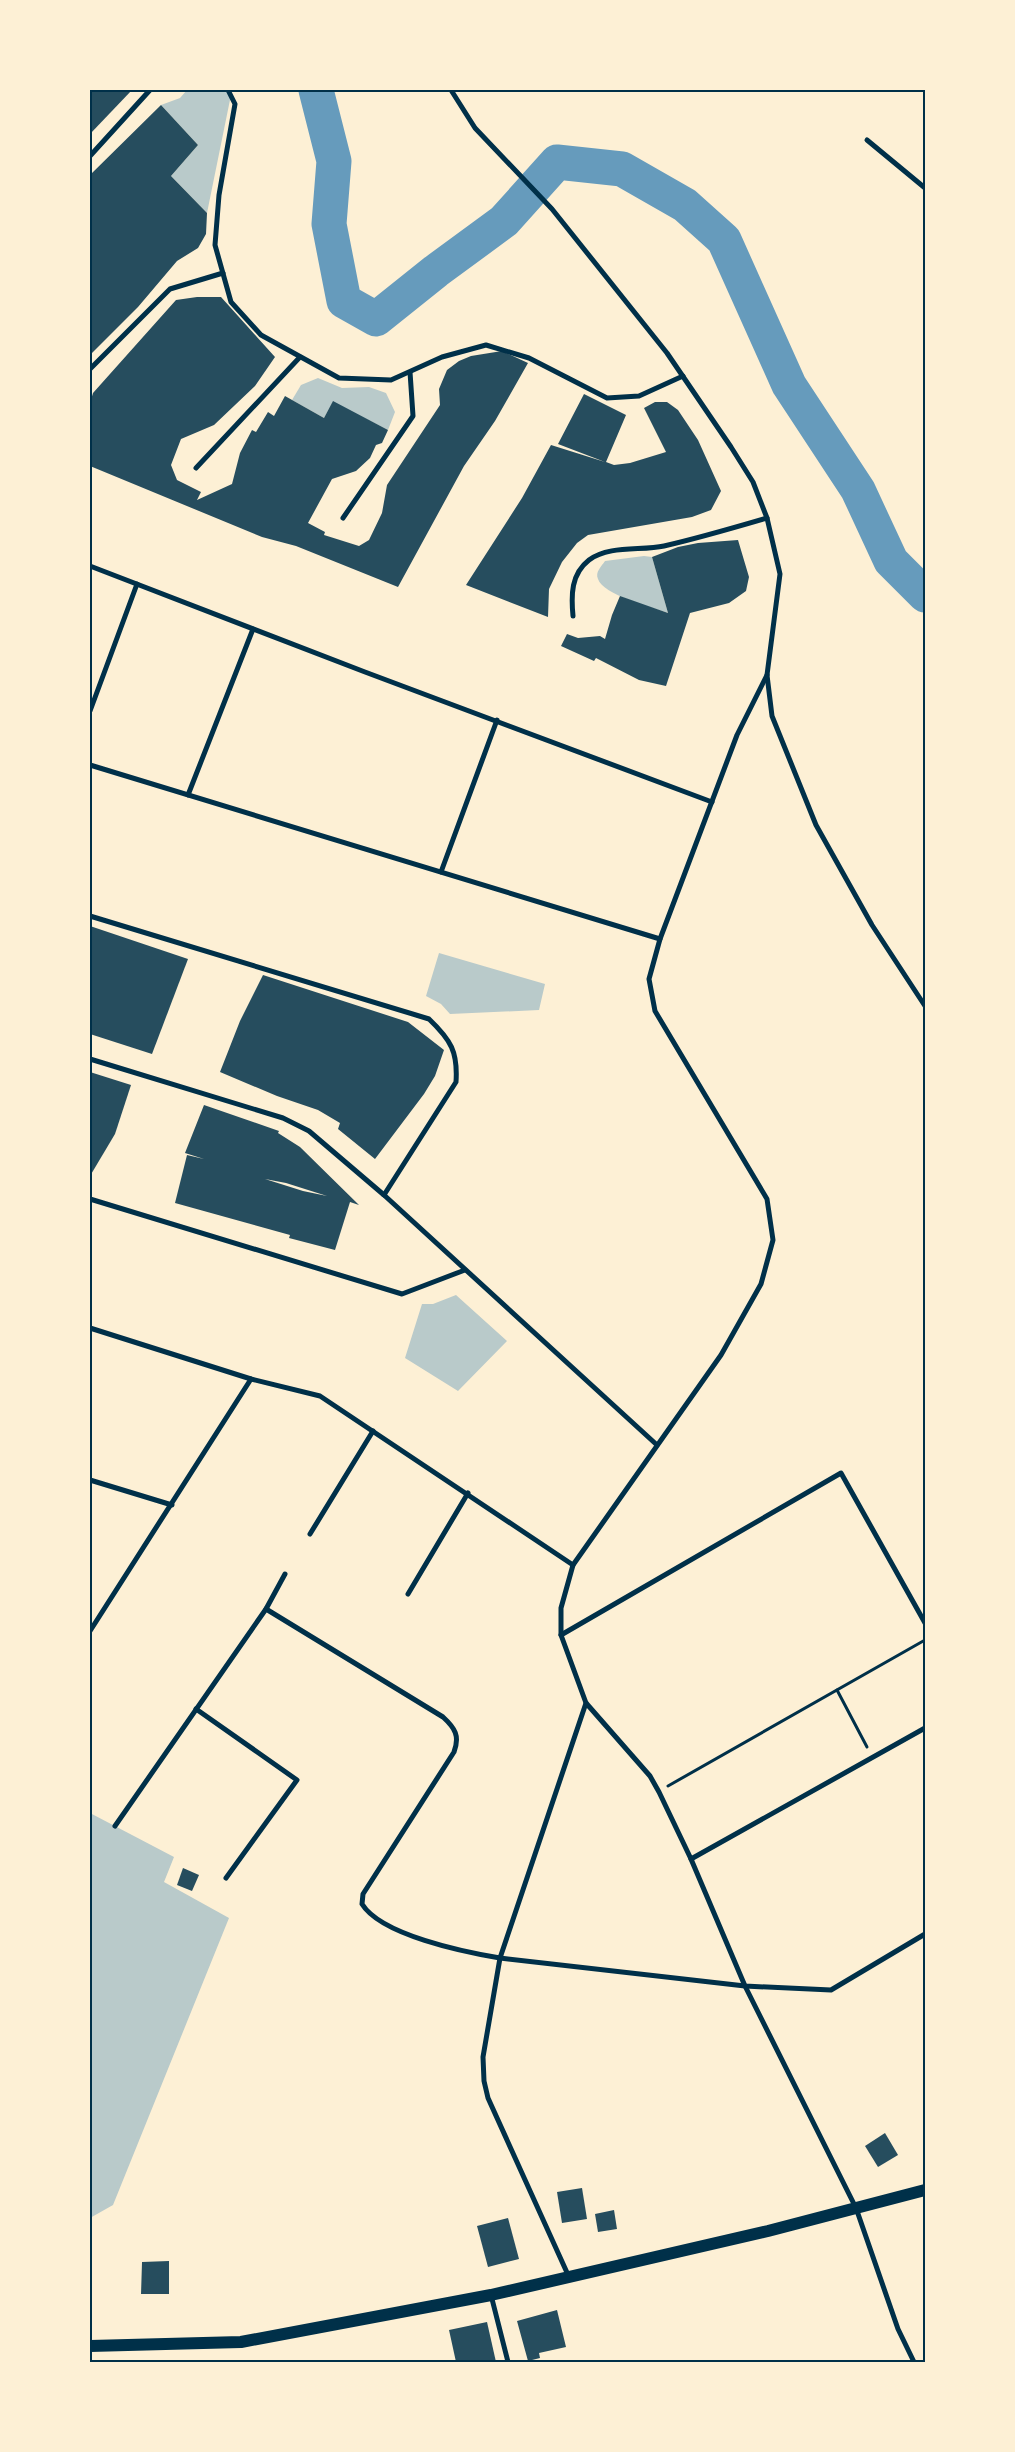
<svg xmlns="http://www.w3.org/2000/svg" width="1015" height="2452" font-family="'Open Sans',sans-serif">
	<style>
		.green { fill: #b9caca }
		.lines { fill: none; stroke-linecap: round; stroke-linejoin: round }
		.river { stroke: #669bbc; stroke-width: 35 }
		.building { fill: #264d5e; fill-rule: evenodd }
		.path { stroke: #003049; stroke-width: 3 }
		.minor { stroke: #003049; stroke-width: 5 }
		.primary { stroke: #003049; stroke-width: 12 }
		.neatline { fill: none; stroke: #003049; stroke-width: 2 }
	</style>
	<rect width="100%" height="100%" fill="#fdf0d5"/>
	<g class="green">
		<polygon points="187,90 232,90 207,213 171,176 198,145 161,105 180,98"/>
		<polygon points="318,378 342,388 369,387 386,393 395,412 388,430 333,402 324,418 292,400 301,385"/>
		<path d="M644,556L652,557L668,613C652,607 603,595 598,579C595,572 601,567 605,561Z"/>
		<polygon points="439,953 545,984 539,1010 450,1014 441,1004 426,996"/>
		<polygon points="456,1295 507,1341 458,1391 405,1358 422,1304 433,1304"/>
		<polygon points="90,1813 174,1857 164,1882 229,1918 113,2205 90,2218"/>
	</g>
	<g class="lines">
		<polyline class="river" points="316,90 334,161 329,224 344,301 376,319 436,271 504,221 557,162 622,169 685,205 724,240 789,385 858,490 891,561 925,595"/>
	</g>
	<g class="building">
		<polygon points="90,90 132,90 90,134"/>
		<polygon points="161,105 198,145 171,176 207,213 206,234 198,248 177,261 138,307 90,355 90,175"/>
		<polygon points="197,297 221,297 275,357 255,386 214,425 181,439 171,465 177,480 201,492 197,500 232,484 240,453 252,430 256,432 268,412 274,416 285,396 324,418 333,401 388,430 382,443 376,445 370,458 356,471 332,479 308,523 325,532 324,535 359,546 369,540 382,513 387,485 440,405 439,389 447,370 459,361 471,356 502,351 528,363 495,421 464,466 398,587 296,546 262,537 90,466 90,403 93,393 176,300"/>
		<polygon points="584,394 626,415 606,462 614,465 630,463 666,452 644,408 655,402 667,402 678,410 698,440 721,491 711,510 692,517 588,535 577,543 562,562 549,589 548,617 466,585 522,498 551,445 605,462 558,444"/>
		<polygon points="738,540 749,577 746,591 729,603 690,613 666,686 639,680 596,658 594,661 561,646 567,634 578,638 600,636 605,639 612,615 620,596 668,613 652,557 678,547 698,543"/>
		<polygon points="90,926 188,959 152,1054 90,1034"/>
		<polygon points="263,975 408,1022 444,1050 435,1076 424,1094 375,1159 338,1129 340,1123 318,1110 277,1096 220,1072 240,1021"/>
		<polygon points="90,1072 131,1085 115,1134 90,1176"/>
		<path d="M204,1105L279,1131L278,1133L300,1147L359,1205L350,1202L335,1250L289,1238L290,1235L175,1203L187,1155L204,1159L185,1153ZM265,1179L286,1183L327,1196L303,1191Z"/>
		<polygon points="183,1868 199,1875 192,1891 177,1885"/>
		<polygon points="885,2133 898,2155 878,2167 865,2146"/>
		<polygon points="582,2188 587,2219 562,2223 557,2192"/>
		<polygon points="614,2210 617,2229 598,2232 595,2214"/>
		<polygon points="508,2218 519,2259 488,2267 477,2226"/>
		<polygon points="169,2261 169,2294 141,2294 142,2262"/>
		<polygon points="557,2310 566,2347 539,2353 540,2358 528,2361 517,2321"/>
		<polygon points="487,2322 496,2362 456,2362 449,2330"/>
	</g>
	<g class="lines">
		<g class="path">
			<polyline points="837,1690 867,1747"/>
			<polyline points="668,1786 925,1640"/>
		</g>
		<g class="minor">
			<polyline points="228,90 235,104 219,195 215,245 231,302 261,335 339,378 391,380 442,357 486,345 529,358 607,398 639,396 683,376"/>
			<polyline points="451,90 475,128 552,209 667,353 731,447 753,482 767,518 780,574 767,675 772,716 816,825 872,925 925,1006"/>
			<polyline points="867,140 925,188"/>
			<polyline points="90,156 150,90"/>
			<polyline points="90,369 170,289 223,273"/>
			<polyline points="196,468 300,357"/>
			<polyline points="343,518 413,416 410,372"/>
			<polyline points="90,566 365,672 712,802"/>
			<path d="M573,616C571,595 571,574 589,560C609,545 641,551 664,546C699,538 733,528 767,518"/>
			<polyline points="767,675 737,735 660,939 649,979 655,1011 767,1199 773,1240 761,1284 721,1355 573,1565 561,1608 561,1635 586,1703 650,1776 659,1792 691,1859 745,1986 856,2208 898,2329 914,2362"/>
			<polyline points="90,711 137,584"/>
			<polyline points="90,765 660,939"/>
			<polyline points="188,795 253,629"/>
			<polyline points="441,872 497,720"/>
			<path d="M90,916L429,1019C451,1040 458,1052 456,1082L384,1195"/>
			<polyline points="90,1059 283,1118 309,1131 384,1195 657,1445"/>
			<polyline points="90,1199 402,1294 465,1270"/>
			<polyline points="90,1328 251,1379 320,1396 573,1565"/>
			<polyline points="90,1480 172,1505"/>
			<polyline points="310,1534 373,1431"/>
			<polyline points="408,1594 468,1493"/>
			<path d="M266,1609L443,1717C455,1728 460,1736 454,1752L363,1894L362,1904C381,1935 464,1952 500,1958L745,1986L831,1990L925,1934"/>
			<polyline points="90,1631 251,1379"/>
			<polyline points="561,1635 841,1473 925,1623"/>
			<polyline points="196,1709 297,1780 226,1878"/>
			<polyline points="115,1826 266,1609 285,1574"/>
			<polyline points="691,1859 925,1728"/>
			<polyline points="569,2277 488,2098 484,2081 483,2057 500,1958 586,1703"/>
			<polyline points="491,2295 508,2362"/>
		</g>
		<polyline class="primary" points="90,2346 241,2342 491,2295 768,2231 925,2190"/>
	</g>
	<rect width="1015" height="2452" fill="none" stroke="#fdf0d5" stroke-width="182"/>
	<rect x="91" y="91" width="833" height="2270" class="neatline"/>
</svg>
